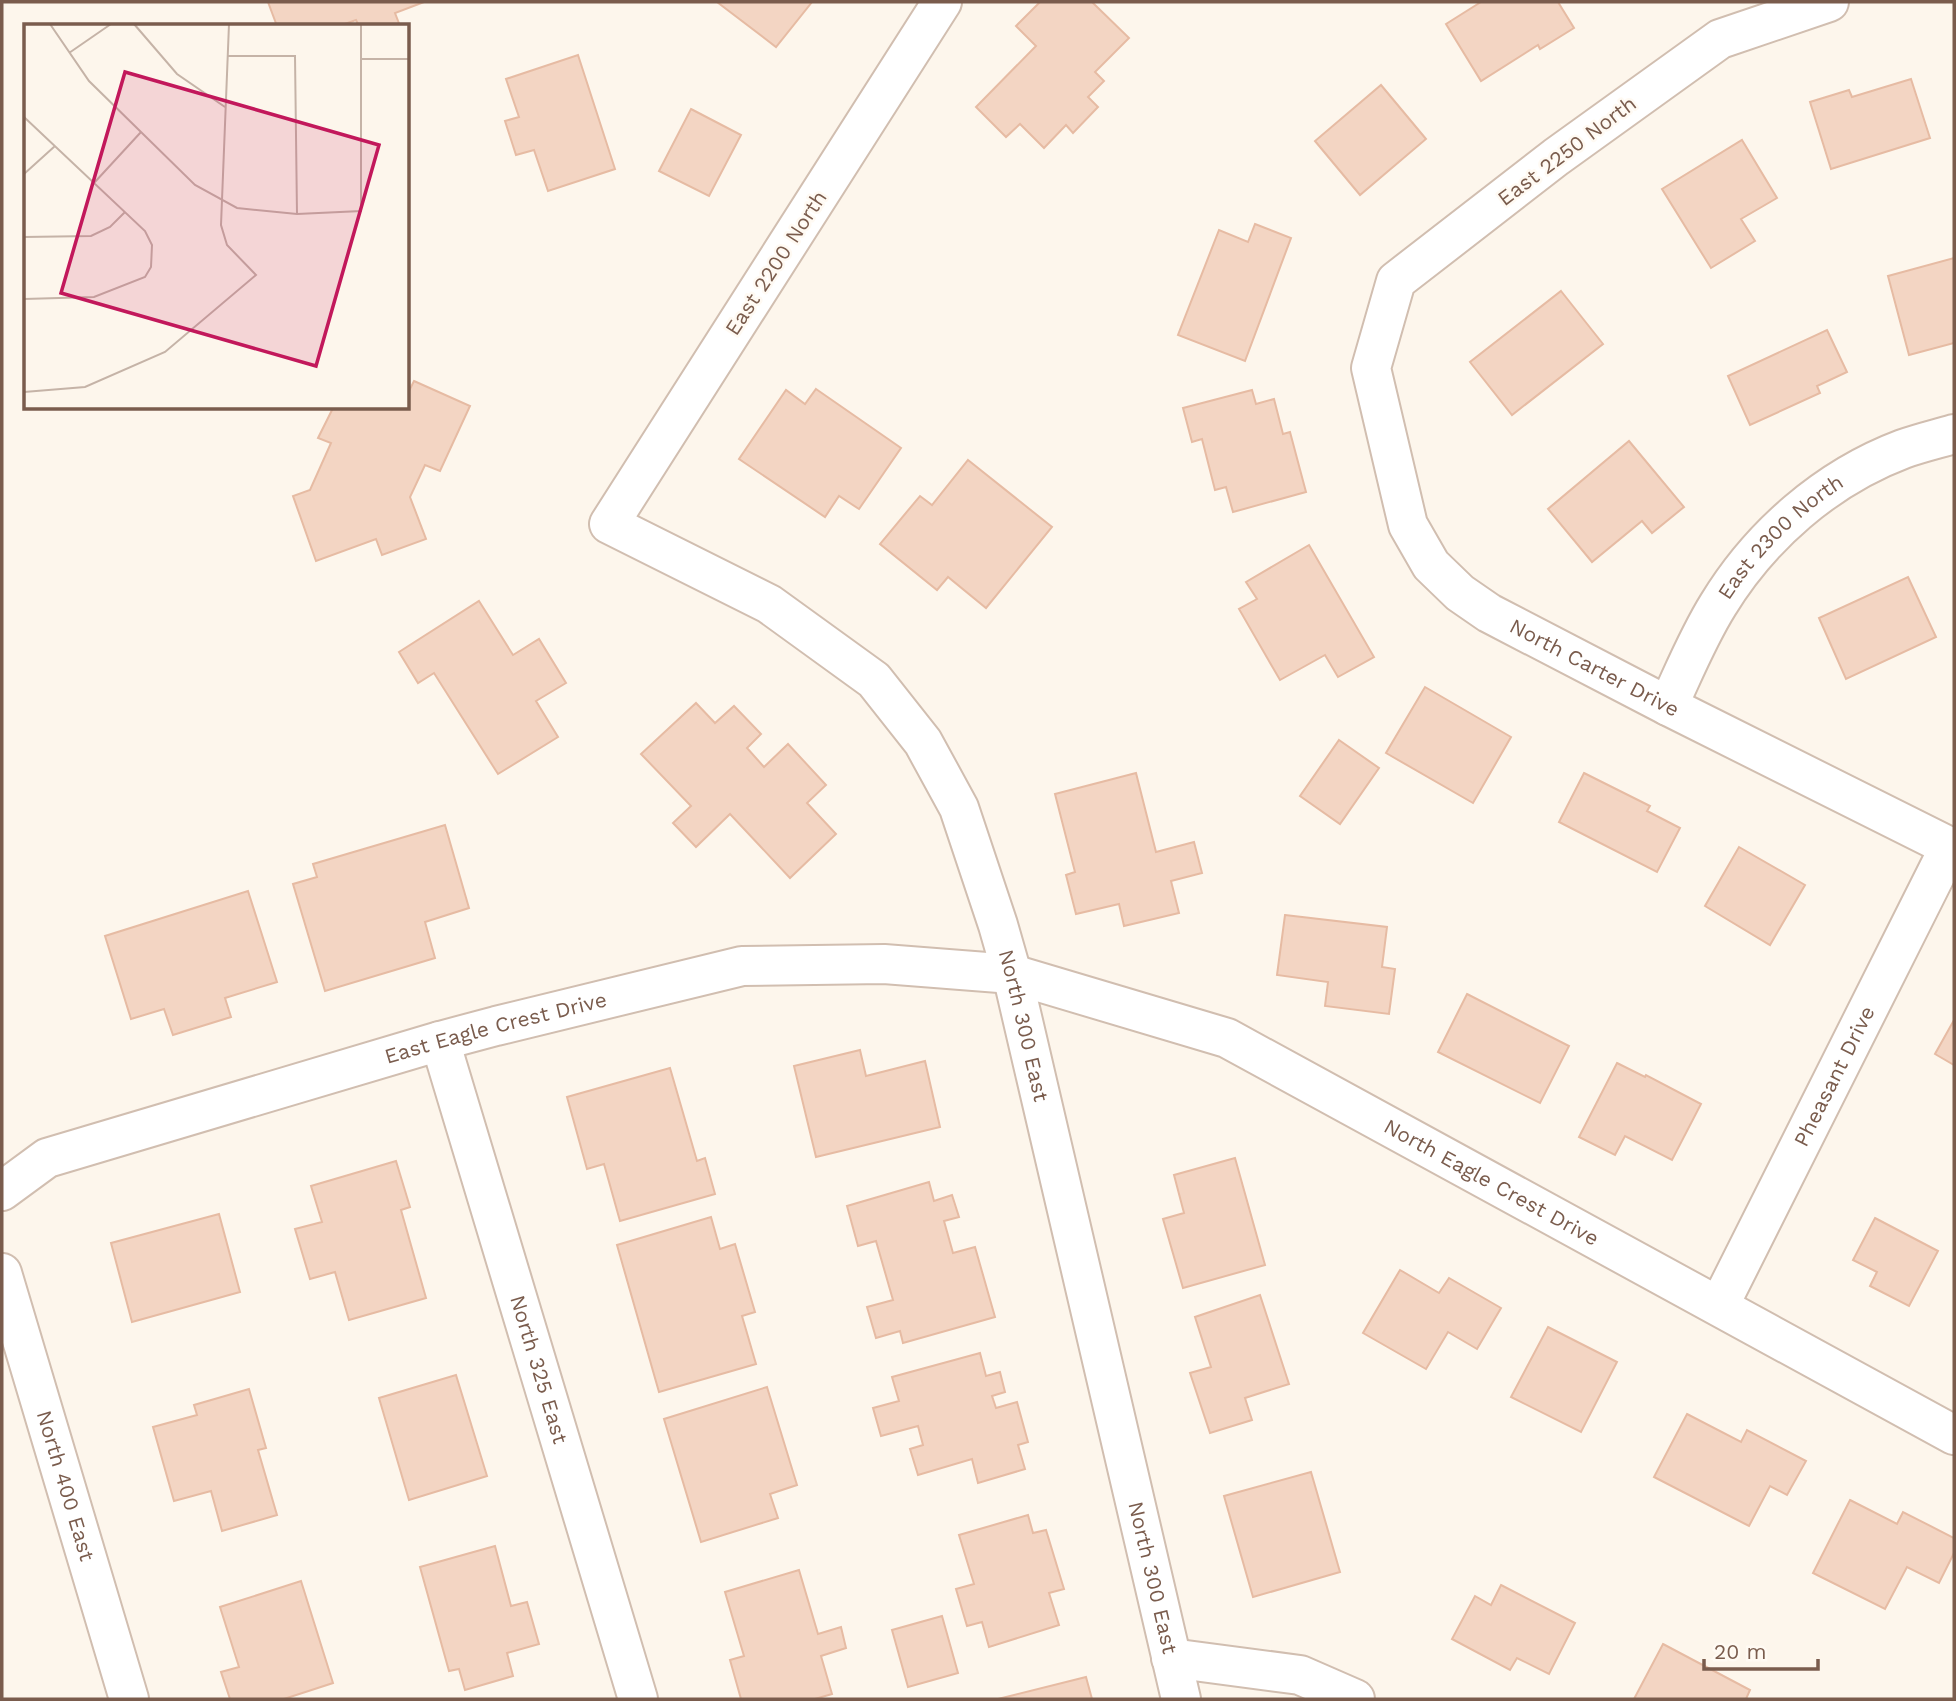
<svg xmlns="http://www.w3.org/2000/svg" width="1956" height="1701" font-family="'Work Sans',sans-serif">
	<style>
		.building { fill: #f3d5c3; stroke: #e6bba3; stroke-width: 2 }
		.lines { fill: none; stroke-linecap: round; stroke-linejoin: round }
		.minor-casing { stroke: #d1beb0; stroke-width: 42 }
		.minor { stroke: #fff; stroke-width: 38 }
		.labels { text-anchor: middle; stroke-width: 5; stroke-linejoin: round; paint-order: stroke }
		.street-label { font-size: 21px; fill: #7a5c4d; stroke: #fffaf3 }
		.inset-road { fill: none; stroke: #c5b3a7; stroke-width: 2 }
		.view { fill: #c2185b; fill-opacity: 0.15; stroke: #c2185b; stroke-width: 3.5 }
		.inset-edge { fill: none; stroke: #7a5c4d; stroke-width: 3.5 }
	</style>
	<rect width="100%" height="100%" fill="#fdf6ec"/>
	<g class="building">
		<polygon points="268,2 424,2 395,13 400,26 359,26 356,20 339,26 277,26"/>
		<polygon points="717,2 812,2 776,47"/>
		<polygon points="1040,2 1092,2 1129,38 1095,72 1104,81 1088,97 1098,107 1073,133 1066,125 1044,148 1020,124 1006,137 976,107 1036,46 1016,26"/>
		<polygon points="1481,2 1558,2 1574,28 1540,49 1538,45 1481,81 1446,24"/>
		<polygon points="578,55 615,169 548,191 534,150 516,155 505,121 519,117 506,79"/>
		<polygon points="1911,79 1930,138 1831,169 1810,102 1849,90 1852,97"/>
		<polygon points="1381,85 1426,139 1360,195 1315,141"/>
		<polygon points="691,109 741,135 709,196 659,171"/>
		<polygon points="1742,140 1777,198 1741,219 1755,241 1711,268 1662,189"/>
		<polygon points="1255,224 1291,238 1245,361 1178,335 1219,230 1248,242"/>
		<polygon points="1954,258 1954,343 1909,355 1888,276"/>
		<polygon points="1561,291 1603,344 1512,415 1470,362"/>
		<polygon points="1827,330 1847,372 1817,386 1820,393 1750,425 1728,376"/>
		<polygon points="414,381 470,406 440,471 425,465 410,497 426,539 382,555 376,539 316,561 293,496 310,490 331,443 318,438 333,408 408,408 408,391 409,391"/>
		<polygon points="816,389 901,448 859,509 839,496 825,517 739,459 786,390 805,404"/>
		<polygon points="1252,390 1256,404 1274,399 1283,434 1290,432 1306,492 1233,512 1226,487 1215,490 1202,439 1192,442 1183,408"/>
		<polygon points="1629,441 1684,507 1652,533 1642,521 1592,562 1548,509"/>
		<polygon points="968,460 1052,527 986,608 948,577 937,590 880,544 920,496 932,505"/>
		<polygon points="1309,545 1374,657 1338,677 1325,655 1280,680 1239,609 1257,599 1246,582"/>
		<polygon points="1908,577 1936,637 1846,679 1819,618"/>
		<polygon points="479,601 513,655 539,639 566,683 536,701 558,737 498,774 434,673 418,683 399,652"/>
		<polygon points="1425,687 1511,737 1473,803 1386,753"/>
		<polygon points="696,703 715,723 734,706 761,734 747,748 764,767 788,744 826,785 807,803 836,834 790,878 730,814 696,847 673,823 691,806 641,754"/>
		<polygon points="1339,740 1379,768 1340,824 1300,796"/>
		<polygon points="1136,773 1156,852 1194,842 1202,873 1171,881 1179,913 1124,926 1119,904 1076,914 1066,875 1075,872 1055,794"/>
		<polygon points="1584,773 1650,806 1647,811 1680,828 1657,872 1559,822"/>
		<polygon points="445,825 469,908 425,922 435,958 325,991 293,884 317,877 313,864"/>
		<polygon points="1739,847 1805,885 1770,945 1705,906"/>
		<polygon points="248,891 277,982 225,998 231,1017 173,1035 164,1009 131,1019 105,936"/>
		<polygon points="1285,915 1387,927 1382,967 1395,969 1389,1014 1325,1006 1328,982 1277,975"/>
		<polygon points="1467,994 1569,1046 1540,1103 1438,1052"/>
		<polygon points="1954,1020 1954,1065 1935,1054"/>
		<polygon points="860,1050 866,1076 925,1061 940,1127 816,1157 794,1066"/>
		<polygon points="1617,1063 1645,1077 1646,1075 1701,1104 1672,1160 1625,1136 1615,1155 1579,1137"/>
		<polygon points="670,1068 697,1161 705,1158 715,1194 620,1221 604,1164 587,1169 567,1097"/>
		<polygon points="1235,1158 1265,1265 1183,1288 1163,1219 1184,1213 1174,1175"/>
		<polygon points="396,1161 410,1207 401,1210 426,1298 349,1320 335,1272 310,1279 295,1229 322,1222 311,1186"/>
		<polygon points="929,1182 934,1201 952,1195 959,1217 944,1221 953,1253 975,1247 995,1317 903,1343 900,1331 876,1338 867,1307 893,1300 876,1241 858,1246 847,1206"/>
		<polygon points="219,1214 240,1292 132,1322 111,1243"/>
		<polygon points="711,1217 720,1249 735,1244 755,1312 742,1316 756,1364 659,1392 617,1245"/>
		<polygon points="1875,1218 1938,1251 1909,1306 1870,1286 1877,1272 1853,1260"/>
		<polygon points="1400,1270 1439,1293 1449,1278 1501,1308 1477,1349 1448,1332 1426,1369 1363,1333"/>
		<polygon points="1260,1295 1289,1384 1245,1398 1252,1420 1210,1433 1190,1373 1211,1367 1195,1317"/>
		<polygon points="1548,1327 1617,1362 1581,1432 1511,1397"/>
		<polygon points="980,1353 986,1376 1000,1372 1005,1392 992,1396 996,1408 1017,1402 1028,1442 1018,1445 1025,1469 978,1483 972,1459 918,1475 910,1449 923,1445 918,1426 881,1436 873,1408 899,1401 892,1377"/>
		<polygon points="456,1375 487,1476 409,1500 379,1398"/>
		<polygon points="767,1387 797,1485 770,1494 778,1518 701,1542 664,1419"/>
		<polygon points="249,1389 266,1448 258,1450 277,1515 222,1531 211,1491 174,1501 153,1427 197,1415 194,1405"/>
		<polygon points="1687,1414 1741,1442 1747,1430 1806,1461 1787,1495 1770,1486 1749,1526 1654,1477"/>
		<polygon points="1311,1472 1340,1572 1253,1597 1224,1496"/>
		<polygon points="1850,1500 1897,1524 1903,1512 1954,1538 1954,1553 1939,1583 1907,1567 1885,1609 1813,1573"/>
		<polygon points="1028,1515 1033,1533 1046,1530 1064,1589 1049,1593 1059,1625 989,1647 982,1622 967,1626 956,1589 974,1584 959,1535"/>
		<polygon points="495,1546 511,1606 527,1602 539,1644 507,1653 513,1676 465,1690 459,1669 449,1671 420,1567"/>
		<polygon points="799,1570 818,1634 841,1627 846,1648 821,1656 832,1694 815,1699 741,1699 730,1660 744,1656 725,1592"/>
		<polygon points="301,1581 333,1683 284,1699 230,1699 221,1672 239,1667 220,1607"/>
		<polygon points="1501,1585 1575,1623 1549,1674 1517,1658 1510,1670 1452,1639 1475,1596 1491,1605"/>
		<polygon points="942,1616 958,1673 908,1687 892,1630"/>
		<polygon points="1663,1644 1750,1690 1746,1699 1634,1699"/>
		<polygon points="1086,1677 1092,1699 998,1699"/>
	</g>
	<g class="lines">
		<defs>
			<g id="minor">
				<path id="s1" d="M942,2L609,524L769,604L874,680L923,742L959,808L998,925L1012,974L1181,1699"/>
				<path id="s2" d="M1829,2L1720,39L1556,157L1396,281L1371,368L1408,525L1431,565L1460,593L1489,613L1668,706L1954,849"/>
				<path id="s3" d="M1668,706C1684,672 1698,637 1718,605C1760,536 1826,478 1903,449C1920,443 1937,439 1954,434"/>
				<path id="s4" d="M440,1041L638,1699"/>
				<path id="s5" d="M2,1191L47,1158L440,1041L496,1026L742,966L884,964L1012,974L1227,1038L1954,1435"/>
				<path id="s6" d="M2,1273L129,1699"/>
				<path id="s7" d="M1719,1306L1950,846"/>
				<polyline points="1171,1658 1300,1675 1355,1699"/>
			</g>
		</defs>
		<use href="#minor" class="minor-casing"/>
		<use href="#minor" class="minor"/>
	</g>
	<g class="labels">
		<g class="street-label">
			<text transform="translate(1567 151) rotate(-37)" y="7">East 2250 North</text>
			<text transform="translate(776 263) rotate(-57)" y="7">East 2200 North</text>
			<text dy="7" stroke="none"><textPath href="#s3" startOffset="206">East 2300 North</textPath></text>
			<text dy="7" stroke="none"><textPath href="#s2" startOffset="1012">North Carter Drive</textPath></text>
			<text dy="7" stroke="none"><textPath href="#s1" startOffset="1309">North 300 East</textPath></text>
			<text dy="7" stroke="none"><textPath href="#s5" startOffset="523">East Eagle Crest Drive</textPath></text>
			<text dy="7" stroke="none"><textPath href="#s7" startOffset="257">Pheasant Drive</textPath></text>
			<text dy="7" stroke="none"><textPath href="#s5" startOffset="1573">North Eagle Crest Drive</textPath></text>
			<text dy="7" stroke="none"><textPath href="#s4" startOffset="343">North 325 East</textPath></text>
			<text dy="7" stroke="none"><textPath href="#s6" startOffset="222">North 400 East</textPath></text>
			<text dy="7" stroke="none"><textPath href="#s1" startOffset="1876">North 300 East</textPath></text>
		</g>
	</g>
	<g transform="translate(24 24)">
		<rect width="385" height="385" fill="#fdf6ec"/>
		<path class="inset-road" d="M26,0L65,57L171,161L213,184L273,190L337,187V0M110,0L153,50L201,83M45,29L87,0M204,32H271L273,190M337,35H385M0,93L121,207L128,221L127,243L121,253L70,273L0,275M0,150L31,122M70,159L117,108M0,213L67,212L86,203L101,188M0,368L61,363L141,328L232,251L203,221L197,201L205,0"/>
		<path class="view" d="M101,48L355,121L292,342L37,269Z"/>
		<rect width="385" height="385" class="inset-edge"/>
	</g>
	<rect width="1956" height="1701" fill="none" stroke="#7a5c4d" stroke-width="7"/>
	<path d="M1704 1659v10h114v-10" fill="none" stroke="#7a5c4d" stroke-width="3.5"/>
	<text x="1714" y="1659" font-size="21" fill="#7a5c4d" stroke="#fffaf3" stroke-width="5" paint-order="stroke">20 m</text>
</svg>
